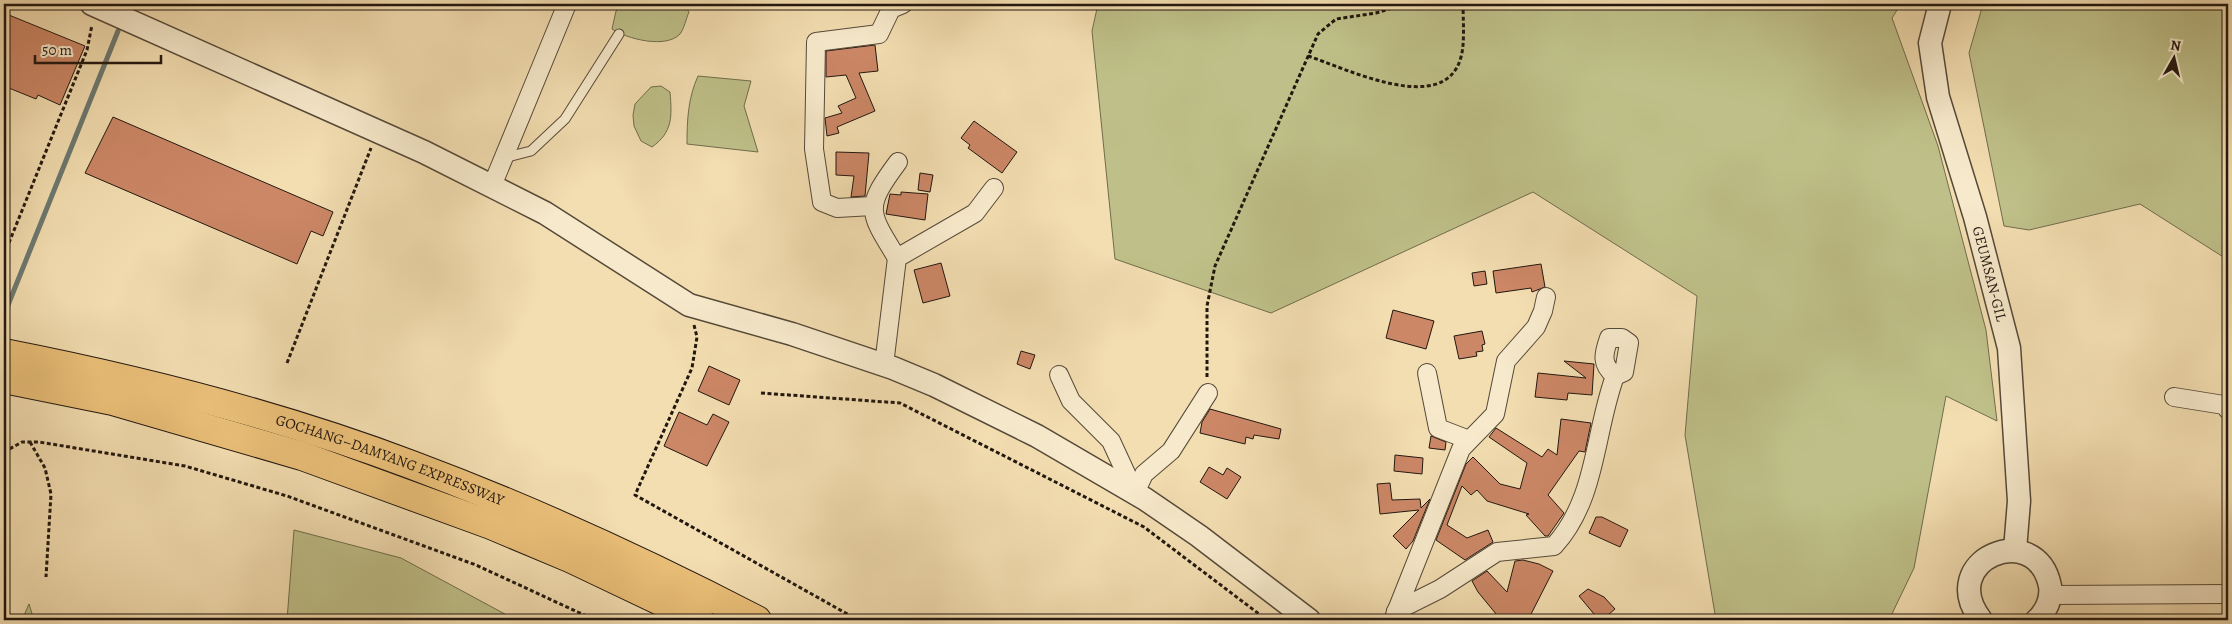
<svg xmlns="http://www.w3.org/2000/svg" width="2232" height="624" font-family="Alegreya,serif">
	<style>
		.green { fill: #bfc089; stroke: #706c4c }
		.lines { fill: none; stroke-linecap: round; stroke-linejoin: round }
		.stream { stroke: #6c7971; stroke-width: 5 }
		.building { fill: #cc8766; stroke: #22170f }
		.service-casing { stroke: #564938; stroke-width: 11 }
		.minor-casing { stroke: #564938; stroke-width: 20 }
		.tertiary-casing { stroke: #564938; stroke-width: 25 }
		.motorway-casing { stroke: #22170f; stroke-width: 30 }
		.path { stroke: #22170f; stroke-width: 3; stroke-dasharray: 4 2.5; stroke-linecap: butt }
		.service { stroke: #f7eacc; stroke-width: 9 }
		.minor { stroke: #f7eacc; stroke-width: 18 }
		.tertiary { stroke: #f7eacc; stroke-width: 22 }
		.motorway { stroke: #eabf78; stroke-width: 28 }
		.labels { text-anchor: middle; stroke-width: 5; stroke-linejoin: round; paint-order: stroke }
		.street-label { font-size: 15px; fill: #22170f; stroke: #f7eacc }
	</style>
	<rect width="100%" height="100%" fill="#f3deb1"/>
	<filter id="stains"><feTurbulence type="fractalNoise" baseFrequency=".004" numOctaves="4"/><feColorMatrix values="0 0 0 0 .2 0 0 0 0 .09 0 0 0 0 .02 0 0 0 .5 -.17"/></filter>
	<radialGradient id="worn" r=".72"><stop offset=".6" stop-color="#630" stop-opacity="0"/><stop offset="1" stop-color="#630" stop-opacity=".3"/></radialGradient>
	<g class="green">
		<path d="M624,4H683L689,12C686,19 684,29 680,34C666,49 627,39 612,29L616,11Z"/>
		<polygon points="1098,4 1901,4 1892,18 1938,146 1986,330 1997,421 1946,396 1914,568 1889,620 1716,620 1685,435 1697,296 1533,192 1271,313 1115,259 1092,31"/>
		<polygon points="1983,4 2228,4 2228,260 2140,204 2029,230 2004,226 1969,53"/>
		<path d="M698,76L751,81L744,106L758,152L687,144C687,120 688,98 698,76Z"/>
		<path d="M661,86L670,92C672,116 673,132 652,147L641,141L634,126L633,115L635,104L651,87Z"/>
		<polygon points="294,530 401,558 516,620 287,620"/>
		<polygon points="29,604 34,620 22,620"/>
	</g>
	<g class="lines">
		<g class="stream">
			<polyline points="129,5 129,4"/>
			<polyline points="4,315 118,31"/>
		</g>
	</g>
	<g class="building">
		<polygon points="4,13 85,46 60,105 38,95 36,99 4,86"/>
		<polygon points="875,45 878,71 859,73 875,111 837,127 839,133 827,136 825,118 842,113 838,106 856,98 846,75 826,77 826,51"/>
		<polygon points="113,117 333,212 323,236 311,231 297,264 85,173"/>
		<polygon points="974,121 1017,152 1002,173 968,148 970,145 961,138"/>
		<polygon points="836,152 869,153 865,196 851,197 854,176 836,175"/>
		<polygon points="920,173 933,175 930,192 918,190"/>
		<polygon points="901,192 928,194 925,220 886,214 890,194 901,195"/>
		<polygon points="941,263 950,296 923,303 914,270"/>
		<polygon points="1541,264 1545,287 1532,292 1531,288 1496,293 1493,271"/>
		<polygon points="1485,271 1487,284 1474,286 1472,273"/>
		<polygon points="1393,310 1434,321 1426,349 1386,338"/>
		<polygon points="1482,331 1485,344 1482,345 1483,351 1476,352 1477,356 1459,359 1454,336"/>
		<polygon points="1021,351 1035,355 1030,369 1017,364"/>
		<polygon points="1564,361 1594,364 1592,395 1568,393 1567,400 1535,397 1538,373 1586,378"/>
		<polygon points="709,366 740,380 729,405 698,391"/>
		<polygon points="1210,409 1281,429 1279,439 1254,435 1253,439 1246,437 1245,444 1200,433 1202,422"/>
		<polygon points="679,412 707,425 713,414 729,422 707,466 664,446"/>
		<polygon points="1561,419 1591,423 1585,452 1579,451 1548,495 1564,513 1548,536 1545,536 1526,515 1529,514 1487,501 1477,490 1471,495 1462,486 1447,525 1467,538 1488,530 1493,542 1465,560 1436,540 1466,464 1473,457 1500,484 1520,489 1527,463 1489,437 1496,428 1542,457 1548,449 1557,455"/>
		<polygon points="1431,436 1446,442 1445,450 1429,448"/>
		<polygon points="1395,455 1423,458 1422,474 1394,471"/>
		<polygon points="1209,467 1223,475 1227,468 1241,477 1227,499 1200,482"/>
		<polygon points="1390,483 1392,500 1420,499 1421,508 1430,499 1413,541 1406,549 1393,536 1419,510 1380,514 1377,484"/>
		<polygon points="1596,517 1602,517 1628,530 1620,547 1589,533"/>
		<polygon points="1523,560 1539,564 1553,571 1528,620 1501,620 1478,592 1472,581 1487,571 1507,592 1515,561"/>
		<polygon points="1588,589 1604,597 1615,609 1602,620 1599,620 1579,596"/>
	</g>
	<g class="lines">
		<defs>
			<polyline id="service" points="503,158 531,151 565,119 619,34"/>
			<g id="minor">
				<polyline points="492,186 567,4"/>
				<polyline points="873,206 837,208 822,202 814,149 816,42 879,34 891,9 903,4"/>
				<path d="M897,258C868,211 864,208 898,162"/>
				<polyline points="884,365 897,258 975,213 994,188"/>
				<polyline points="1427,373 1438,428 1469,440"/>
				<polyline points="1059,375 1071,401 1111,441 1135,493"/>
				<polyline points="2174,397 2224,405 2228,410"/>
				<polyline points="1135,493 1144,474 1171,451 1208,393"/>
				<polyline points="2050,595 2228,594"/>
				<path d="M1396,611L1440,589L1497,552L1554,546C1597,499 1594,433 1615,376L1624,372L1629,343L1622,338H1609C1603,355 1601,364 1615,376"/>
				<polyline points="1395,615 1461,449 1495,414 1506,361 1536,327 1543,311 1546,297"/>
			</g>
			<g id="tertiary">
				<polyline points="92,4 424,152 545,213 689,305 792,334 893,368 934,385 1037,436 1145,499 1199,536 1309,620"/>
				<path id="s1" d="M1940,4L1930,43L1938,97L1975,217L2009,348L2019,501L2015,550"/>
				<path d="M1981,620C1935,560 2036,518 2050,586C2052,598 2046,612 2037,620"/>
			</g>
			<g id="motorway">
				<path id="s2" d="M4,353C142,380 280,415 412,465C530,509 645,562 757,620"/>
				<polyline points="4,379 113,401 302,456 491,525 572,559 700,620"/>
			</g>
		</defs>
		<use href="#service" class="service-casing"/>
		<use href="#minor" class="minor-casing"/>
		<use href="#tertiary" class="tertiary-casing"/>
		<use href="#motorway" class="motorway-casing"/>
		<g class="path">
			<path d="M1308,56C1345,68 1445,118 1461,57C1465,43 1463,19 1463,4"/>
			<polyline points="4,255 87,50 92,25"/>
			<polyline points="694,325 697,337 692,368 635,495 858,620"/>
			<polyline points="287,363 371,148"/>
			<polyline points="1207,377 1207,306 1215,266 1318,34 1336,19 1376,13 1405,4"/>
			<polyline points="761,393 900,403 1144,527 1267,620"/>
			<polyline points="30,442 45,468 51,494 46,577"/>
			<polyline points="4,452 22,442 39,442 185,466 287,496 476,565 595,620"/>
		</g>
		<use href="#service" class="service"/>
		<use href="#minor" class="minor"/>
		<use href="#tertiary" class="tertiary"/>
		<use href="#motorway" class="motorway"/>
	</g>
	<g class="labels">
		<g class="street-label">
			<text dy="5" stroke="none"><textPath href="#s1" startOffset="279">GEUMSAN-GIL</textPath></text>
			<text dy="5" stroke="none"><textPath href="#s2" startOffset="401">GOCHANG–DAMYANG EXPRESSWAY</textPath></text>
		</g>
	</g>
	<rect width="2232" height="624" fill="none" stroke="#f3deb1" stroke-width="20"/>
	<rect x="5" y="5" width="2222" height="614" fill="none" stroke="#22170f" stroke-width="2.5"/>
	<rect x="10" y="10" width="2212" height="604" fill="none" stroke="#22170f"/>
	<g transform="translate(2174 58) rotate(8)" stroke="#f7eacc" stroke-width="4" paint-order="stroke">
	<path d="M0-4L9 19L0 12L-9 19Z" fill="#22170f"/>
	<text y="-8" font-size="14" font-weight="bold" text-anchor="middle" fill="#22170f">N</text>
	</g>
	<path d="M35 55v8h126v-8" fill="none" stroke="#22170f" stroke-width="2.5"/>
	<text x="42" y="55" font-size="15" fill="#22170f" stroke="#f7eacc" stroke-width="4" paint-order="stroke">50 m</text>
	<rect width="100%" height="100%" filter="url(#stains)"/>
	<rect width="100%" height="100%" fill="url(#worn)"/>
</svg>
